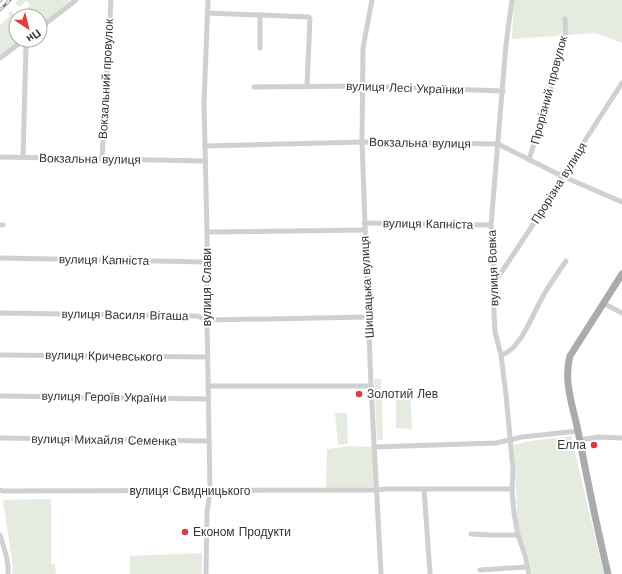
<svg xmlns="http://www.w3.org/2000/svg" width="622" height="574" font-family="'Work Sans',sans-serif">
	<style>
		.green { fill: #e5ecdf }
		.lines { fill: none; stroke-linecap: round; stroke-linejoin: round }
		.minor { stroke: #d0d0d0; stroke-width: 5 }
		.major { stroke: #ababab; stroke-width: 7 }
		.rail-casing { stroke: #888; stroke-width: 3 }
		.rail { stroke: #fff; stroke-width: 1.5; stroke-dasharray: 4.5; stroke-linecap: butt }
		.poi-dot { fill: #e6393a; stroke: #fff; stroke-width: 1.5 }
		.labels { text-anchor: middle; stroke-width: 4; stroke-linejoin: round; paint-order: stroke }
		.street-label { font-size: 12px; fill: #333; stroke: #fff }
		.poi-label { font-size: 12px; fill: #333; stroke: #fff; text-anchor: start }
	</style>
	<rect width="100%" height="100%" fill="#fff"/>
	<g class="green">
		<polygon points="18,0 71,0 40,26 40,16 26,16 23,12 30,5 26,1 19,7 15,3"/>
		<polygon points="514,0 622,0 622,43 595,33 512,39"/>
		<polygon points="11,11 16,16 16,40 21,40 0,55 0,25 10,16 8,14"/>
		<polygon points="374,379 381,379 383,440 377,440"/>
		<polygon points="396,391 410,391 412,429 396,428"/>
		<polygon points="335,413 347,413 348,444 338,445"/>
		<path d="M571,436L604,574H532L528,555L520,535L517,513L514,445C533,439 552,439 571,436Z"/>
		<polygon points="350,446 374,447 376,490 326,490 327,449"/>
		<polygon points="51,499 51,564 55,565 56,574 12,574 13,567 3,500"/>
		<polygon points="202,553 202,574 130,574 130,556"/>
	</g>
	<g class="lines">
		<g class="minor">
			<polyline points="372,0 363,48 362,142 371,386 381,574"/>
			<polyline points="512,0 506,44 491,225 495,282 493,294 495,332 501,355 506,395 513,469 512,492 514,513 518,535 525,555 529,574"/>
			<polyline points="207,13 309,17 310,19 307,86"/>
			<polyline points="260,15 260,48"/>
			<polyline points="40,28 76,0"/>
			<polyline points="0,58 24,40"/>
			<polyline points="254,87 362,86 503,91"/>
			<polyline points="205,146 362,142 498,144 562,176 622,202"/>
			<polyline points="0,157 206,161"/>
			<polyline points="23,157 26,47 23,41"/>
			<polyline points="102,159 111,0"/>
			<polyline points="529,160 566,39 565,19"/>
			<polyline points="364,223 491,225"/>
			<polyline points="0,225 3,225"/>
			<polyline points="207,232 364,230"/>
			<polyline points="0,258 207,262"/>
			<polyline points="495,282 544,208 562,176 622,83"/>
			<polyline points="603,303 622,313"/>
			<polyline points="0,313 197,316 207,320 369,317"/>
			<polyline points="0,355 208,357"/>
			<path d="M501,355C520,351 533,313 542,298C549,285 558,273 566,261"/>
			<polyline points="208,386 371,386"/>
			<polyline points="0,396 208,399"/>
			<polyline points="0,438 209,441"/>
			<polyline points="580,440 598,437 622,438"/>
			<polyline points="374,447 496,443 522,437 578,431"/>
			<polyline points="424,489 430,574"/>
			<path d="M0,490L3,491C128,491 252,490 376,490L386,489H512"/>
			<polyline points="471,534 491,535 518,535"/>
			<path d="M0,535C4,548 9,561 8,574"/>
			<polyline points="480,570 527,567"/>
			<polyline points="206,574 207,513 210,490 207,320 207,232 204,103 208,0"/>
		</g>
		<path class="major" d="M608,574C597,527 587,479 578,431C573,407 563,380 570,356L622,274"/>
		<defs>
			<g id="rail">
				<polyline points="0,1 1,0"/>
				<polyline points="0,10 10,0"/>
			</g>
		</defs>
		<use href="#rail" class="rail-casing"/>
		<use href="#rail" class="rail"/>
	</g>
	<g class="poi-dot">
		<circle cx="359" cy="394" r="4"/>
		<circle cx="594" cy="445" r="4"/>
		<circle cx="185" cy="532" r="4"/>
	</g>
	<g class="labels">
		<g class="street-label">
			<text transform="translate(106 79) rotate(-87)" y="4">Вокзальний провулок</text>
			<text transform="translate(405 88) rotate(2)" y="4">вулиця Лесі Українки</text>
			<text transform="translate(549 90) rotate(-75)" y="4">Прорізний провулок</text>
			<text transform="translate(420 143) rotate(1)" y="4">Вокзальна вулиця</text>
			<text transform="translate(90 159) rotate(1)" y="4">Вокзальна вулиця</text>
			<text transform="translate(559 183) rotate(-58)" y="4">Прорізна вулиця</text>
			<text transform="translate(428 224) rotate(1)" y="4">вулиця Капніста</text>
			<text transform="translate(104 260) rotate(1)" y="4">вулиця Капніста</text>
			<text transform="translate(493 268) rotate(-92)" y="4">вулиця Вовка</text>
			<text transform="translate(207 287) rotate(-90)" y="4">вулиця Слави</text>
			<text transform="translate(367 287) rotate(-93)" y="4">Шишацька вулиця</text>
			<text transform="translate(125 315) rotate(1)" y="4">вулиця Василя Віташа</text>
			<text transform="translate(104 356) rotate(1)" y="4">вулиця Кричевського</text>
			<text transform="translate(104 397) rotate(1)" y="4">вулиця Героїв України</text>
			<text transform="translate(104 440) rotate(1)" y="4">вулиця Михайля Семенка</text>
			<text x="190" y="495">вулиця Свидницького</text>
		</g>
		<g class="poi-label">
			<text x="367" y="398">Золотий Лев</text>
			<text x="586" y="449" text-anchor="end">Елла</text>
			<text x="193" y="536">Економ Продукти</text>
		</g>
	</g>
	<g transform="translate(28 28) rotate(145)"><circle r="19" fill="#ffffff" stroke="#adadad"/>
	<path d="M0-3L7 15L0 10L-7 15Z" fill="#e6393a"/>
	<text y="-6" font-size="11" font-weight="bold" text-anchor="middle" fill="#333333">Пн</text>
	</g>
</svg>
